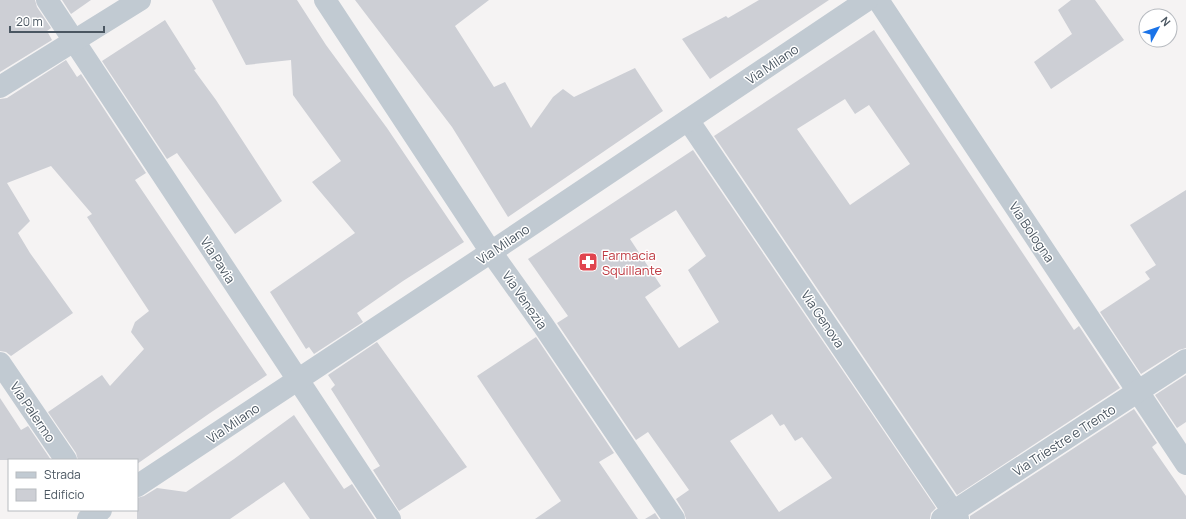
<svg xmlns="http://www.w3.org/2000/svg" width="1186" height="519" font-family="Manrope,sans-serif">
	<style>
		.building { fill: #cdcfd5; fill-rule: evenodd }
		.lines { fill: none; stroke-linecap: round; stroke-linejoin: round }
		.minor { stroke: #c1cad2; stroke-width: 22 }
		.labels { text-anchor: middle; stroke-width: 3; stroke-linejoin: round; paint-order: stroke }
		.street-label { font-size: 13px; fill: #4a5661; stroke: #fff }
		.health-label { font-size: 13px; fill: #be3a42; stroke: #fff; text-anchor: start }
	</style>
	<rect width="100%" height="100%" fill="#f5f3f3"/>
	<g class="building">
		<polygon points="0,0 35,0 37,7 51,28 47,31 52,40 0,72"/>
		<polygon points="62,0 91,0 71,14"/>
		<polygon points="212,0 297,0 326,45 387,128 464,242 403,281 357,313 363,322 314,354 309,347 306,349 270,292 355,233 312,182 341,161 293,95 291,60 246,65"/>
		<polygon points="355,0 489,0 455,26 494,87 505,82 531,128 553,97 563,89 574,97 635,68 663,111 508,217 452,127"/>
		<polygon points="759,0 829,0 710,79 682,39 726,16 728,18"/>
		<polygon points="1071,0 1095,0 1124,40 1051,89 1034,62 1072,34 1058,10"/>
		<polygon points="165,20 196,69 194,70 216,100 282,201 235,234 177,153 167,159 102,61"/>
		<path d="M874,30L1074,330L1079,326L1120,388L957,495L714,136ZM845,99L855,114L869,105L910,164L850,205L797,129Z"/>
		<polygon points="66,60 77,77 81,74 146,173 135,180 267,375 210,413 137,464 137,460 78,460 76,453 48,412 102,375 110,386 144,349 131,332 135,322 149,311 87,217 92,214 51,166 7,183 30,221 18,233 30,253 73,313 11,356 6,352 0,351 0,99 7,98"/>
		<path d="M693,150L936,508L931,513L930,519H686L684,512L676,499L689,490L648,432L636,440L557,323L568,316L528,259ZM676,210L706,256L688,270L719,322L679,348L645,297L661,286L630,239ZM772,414L780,426L784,424L795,441L802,437L832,478L779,512L730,441Z"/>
		<polygon points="1186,190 1186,348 1179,350 1141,374 1100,312 1150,279 1145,272 1156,265 1130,225"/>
		<polygon points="536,337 614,453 599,462 638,519 535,519 561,501 477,376"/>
		<polygon points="377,342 467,467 399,511 373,470 380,466 331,389 335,385 328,375"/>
		<polygon points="1186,375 1186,422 1177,428 1155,395"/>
		<polygon points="0,398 21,430 28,426 51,460 0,460"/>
		<polygon points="1134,409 1157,443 1152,447 1186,496 1186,519 970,519 970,516"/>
		<polygon points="294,415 344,489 352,484 375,519 310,519 284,482 230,519 137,519 137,498 144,496 157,488 186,492 234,459"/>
		<polygon points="655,513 659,519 645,519"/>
	</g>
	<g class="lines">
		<g class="minor">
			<polyline points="47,0 390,519"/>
			<polyline points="325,0 491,252 543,325 674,519"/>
			<polyline points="878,0 1186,464"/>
			<polyline points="0,87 140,0"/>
			<polyline points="688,120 958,519"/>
			<polyline points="0,363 66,460"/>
			<polyline points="137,486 491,252 867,0"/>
			<polyline points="88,519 101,510"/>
			<polyline points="942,519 1186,360"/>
		</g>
	</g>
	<defs>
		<symbol id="pharmacy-square" viewBox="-11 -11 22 22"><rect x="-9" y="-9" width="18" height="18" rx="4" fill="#e0444e" stroke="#fff"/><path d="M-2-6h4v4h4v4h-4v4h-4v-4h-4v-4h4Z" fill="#fff"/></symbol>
	</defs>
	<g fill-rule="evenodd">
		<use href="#pharmacy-square" x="577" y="251" width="22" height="22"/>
	</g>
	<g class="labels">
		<g class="street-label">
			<text transform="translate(772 64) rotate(-34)" y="5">Via Milano</text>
			<text transform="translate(1032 232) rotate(56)" y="5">Via Bologna</text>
			<text transform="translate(503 244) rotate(-34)" y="5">Via Milano</text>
			<text transform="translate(218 260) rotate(57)" y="5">Via Pavia</text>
			<text transform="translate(525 300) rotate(55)" y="5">Via Venezia</text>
			<text transform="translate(823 319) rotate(56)" y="5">Via Genova</text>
			<text transform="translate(33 412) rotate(56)" y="5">Via Palermo</text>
			<text transform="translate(233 423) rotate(-34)" y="5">Via Milano</text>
			<text transform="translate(1064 440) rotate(-33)" y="5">Via Triestre e Trento</text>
		</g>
		<g class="health-label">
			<text x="602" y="260">Farmacia<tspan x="602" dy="15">Squillante</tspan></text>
		</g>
	</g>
	<rect x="8" y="459" width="130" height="52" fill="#ffffff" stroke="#b7bbc0"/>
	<rect x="16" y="472" width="20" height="6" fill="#c1cad2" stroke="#b7bbc0"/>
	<text x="44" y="479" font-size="12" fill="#4a5661">Strada</text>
	<rect x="16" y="489" width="20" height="12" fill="#cdcfd5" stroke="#b7bbc0"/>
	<text x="44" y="499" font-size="12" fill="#4a5661">Edificio</text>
	<g transform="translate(1158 28) rotate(50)"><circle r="19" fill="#ffffff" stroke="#b7bbc0"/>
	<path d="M0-3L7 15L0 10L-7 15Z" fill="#1a73e8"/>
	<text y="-6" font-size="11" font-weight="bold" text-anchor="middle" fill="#4a5661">N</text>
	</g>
	<path d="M10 26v6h94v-6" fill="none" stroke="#4a5661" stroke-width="2"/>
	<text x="16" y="26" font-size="12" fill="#4a5661" stroke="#ffffff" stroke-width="3" paint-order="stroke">20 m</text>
</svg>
